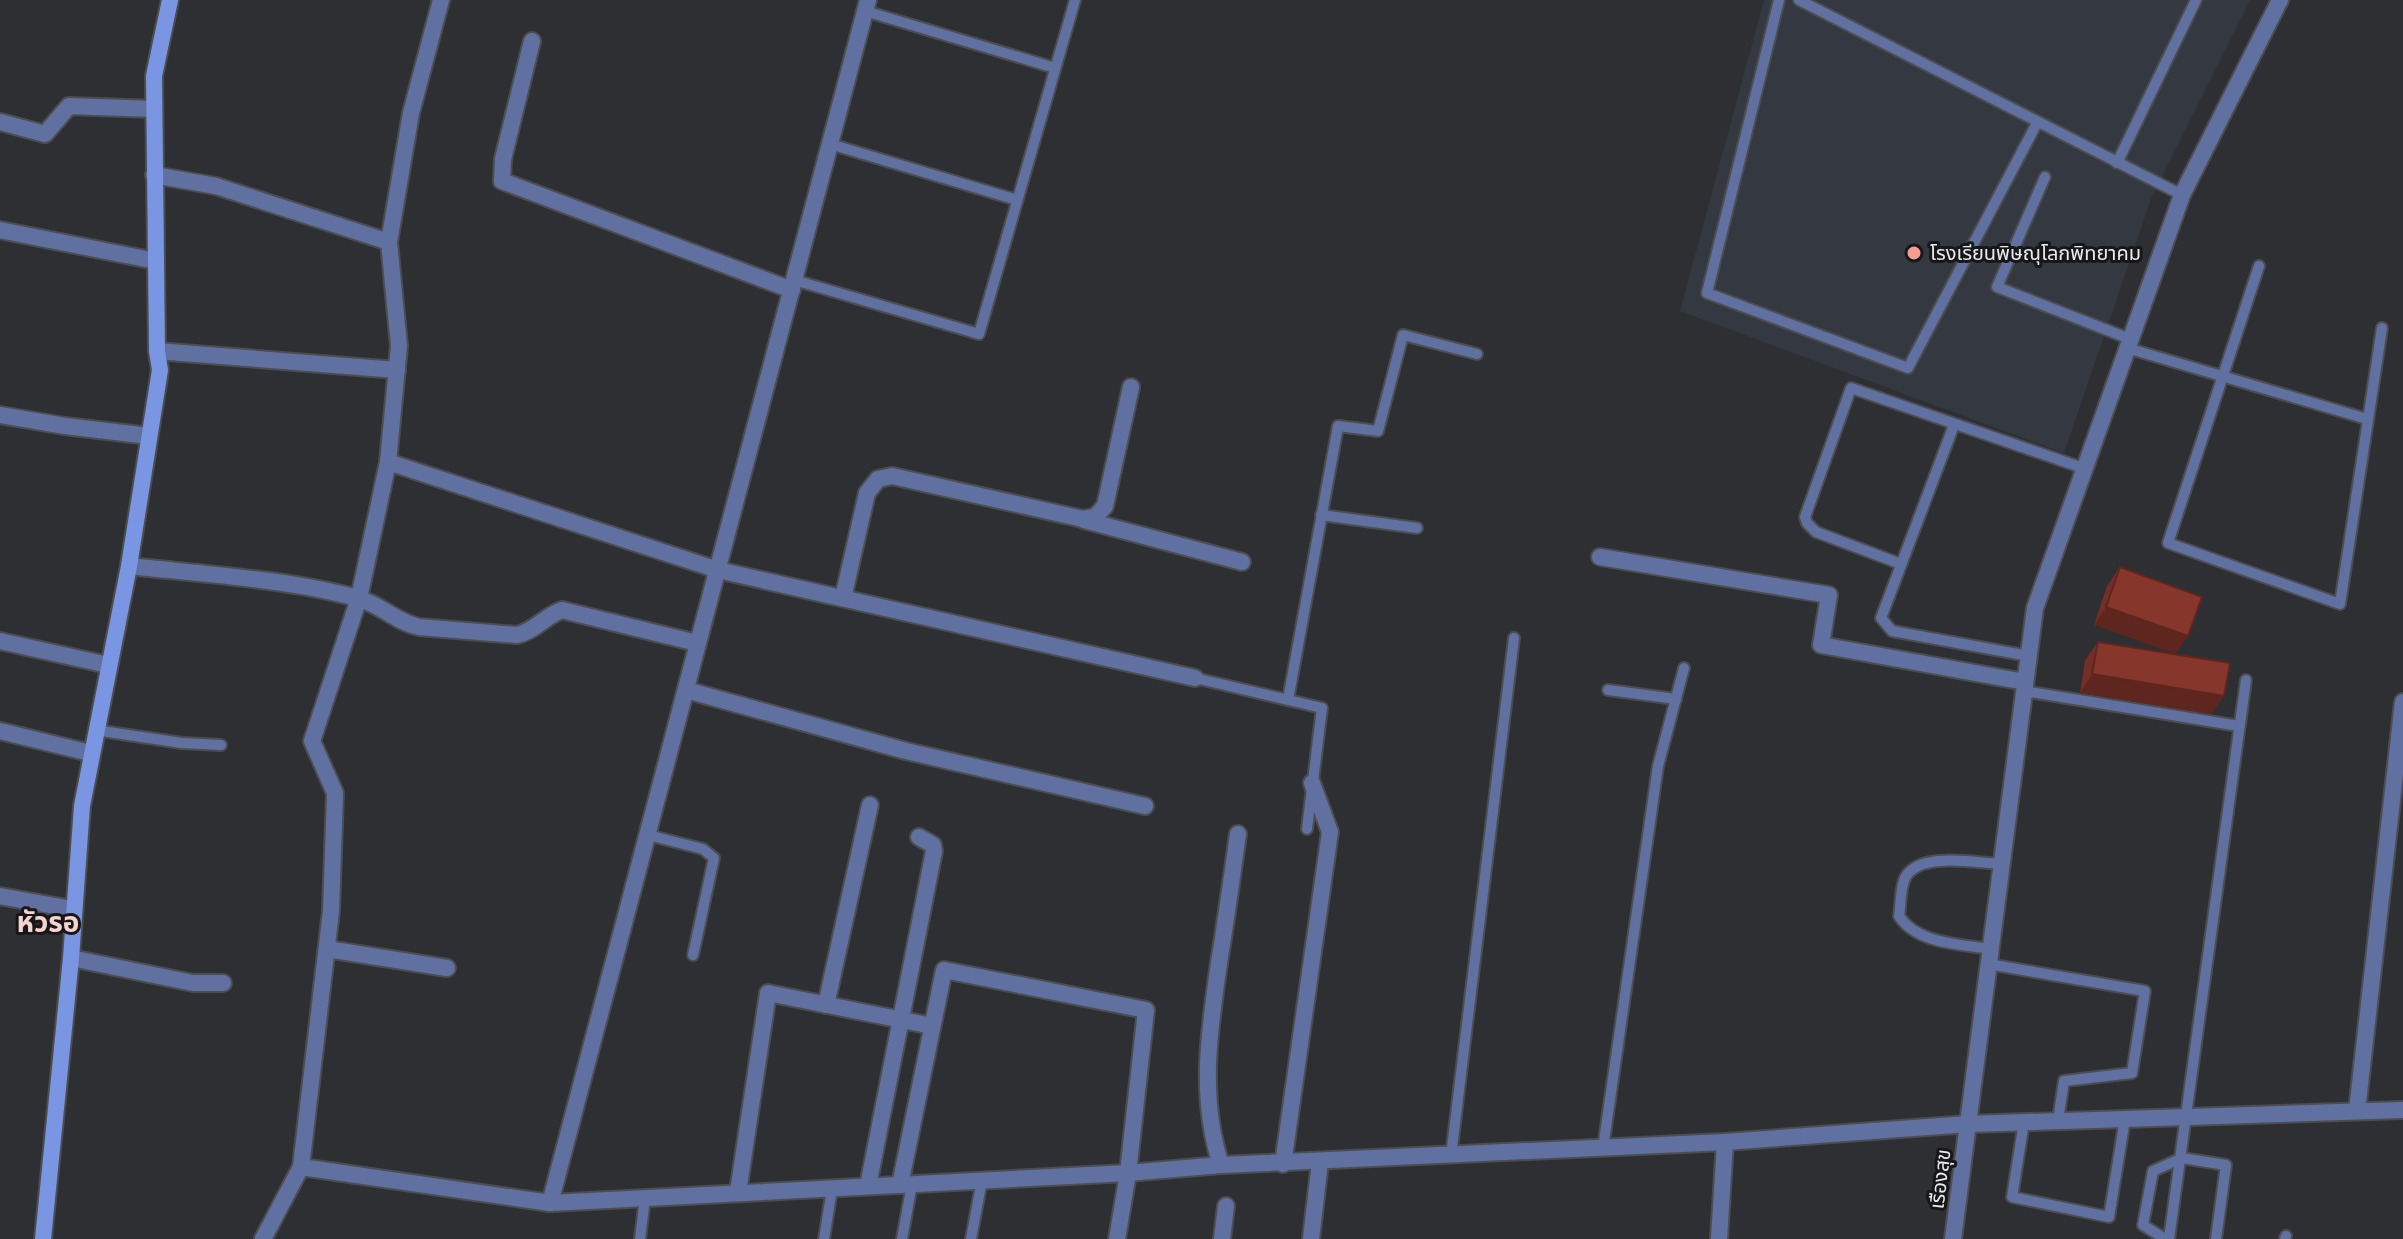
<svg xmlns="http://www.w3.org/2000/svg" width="2403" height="1239" font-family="'Golos Text','Noto Sans Thai',sans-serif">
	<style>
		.built { fill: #343841 }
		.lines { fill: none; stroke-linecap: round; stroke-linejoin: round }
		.service-casing { stroke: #4c4d50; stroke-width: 14 }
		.minor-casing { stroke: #4c4d50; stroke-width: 20 }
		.secondary-casing { stroke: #4c4d50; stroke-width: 20 }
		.service { stroke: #6071a1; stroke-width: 10 }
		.minor { stroke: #6071a1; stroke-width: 16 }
		.secondary { stroke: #7a95e2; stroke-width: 16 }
		.wall { fill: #742e25 }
		.shaded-wall { fill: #5e261e }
		.building { fill: #87362b; stroke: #5e261e; stroke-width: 2 }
		.poi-dot { fill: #f59d8e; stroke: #171719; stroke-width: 3 }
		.labels { text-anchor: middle; stroke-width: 6; stroke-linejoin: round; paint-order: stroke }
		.poi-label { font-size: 20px; fill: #eaebed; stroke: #171719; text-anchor: start }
		.street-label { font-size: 20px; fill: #eaebed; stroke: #171719 }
		.district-label { font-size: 28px; font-weight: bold; fill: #f6d3cd; stroke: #171719 }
	</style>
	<rect width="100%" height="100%" fill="#2e2f32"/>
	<polygon class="built" points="1764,0 2250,0 2152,196 2064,453 1680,311"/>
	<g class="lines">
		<defs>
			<g id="service">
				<polyline points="1779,0 1707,293 1908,368 2037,123"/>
				<polyline points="1799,0 2182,195"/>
				<polyline points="865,11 1055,68"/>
				<polyline points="830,144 1017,200"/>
				<polyline points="2117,163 2196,0"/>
				<polyline points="2045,177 1997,287 2130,339"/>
				<polyline points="2259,266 2168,543 2340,604 2382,328"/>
				<polyline points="794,280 979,334 1075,0"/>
				<polyline points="2127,348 2367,419"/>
				<polyline points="1954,425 1881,618 1892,631 2029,656"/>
				<polyline points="1321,515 1417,528"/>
				<polyline points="1901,564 1816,532 1807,523 1805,517 1851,388 2083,468"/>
				<polyline points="1195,678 1322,708 1307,829"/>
				<polyline points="1608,690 1676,699"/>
				<polyline points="2024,691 2239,726"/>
				<polyline points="1288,700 1338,426 1378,431 1403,335 1477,354"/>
				<polyline points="95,730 182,743 221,745"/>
				<polyline points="648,835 703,849 714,858 693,955"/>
				<path d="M1990,949C1960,944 1917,944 1899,916C1901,904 1900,889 1905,878C1919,851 1976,863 2002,864"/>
				<polyline points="1988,964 2145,991 2132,1073 2064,1081 2058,1120"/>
				<polyline points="2024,1122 2012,1197 2109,1217 2125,1119"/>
				<polyline points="1603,1148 1658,766 1684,668"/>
				<polyline points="1451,1156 1514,638"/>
				<polyline points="640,1239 645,1198"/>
				<polyline points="824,1239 832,1189"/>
				<polyline points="902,1239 912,1184"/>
				<polyline points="971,1239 982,1180"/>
				<polyline points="2165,1239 2143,1225 2153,1171 2182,1158 2226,1165 2216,1239"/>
				<polyline points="2169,1239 2246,680"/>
				<polyline points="2285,1239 2286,1236"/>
			</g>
			<g id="minor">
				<polyline points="532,41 503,159 502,181 792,290"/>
				<polyline points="0,122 45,134 69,106 154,109"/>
				<polyline points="154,175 216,186 389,242"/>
				<polyline points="0,230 156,261"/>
				<polyline points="157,351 397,370"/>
				<polyline points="0,415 65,426 149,436"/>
				<polyline points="388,462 718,570 1195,678"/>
				<polyline points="1084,520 1242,562"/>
				<polyline points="1600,557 1829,595 1821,645 2025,682"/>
				<path d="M129,566C202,574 287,579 357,598C380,604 396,622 419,627L517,635C535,631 545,616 562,610L697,643"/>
				<polyline points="843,598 867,493 878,479 892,476 1083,519 1095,517 1105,506 1131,387"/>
				<polyline points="0,641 108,665"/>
				<polyline points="686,690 906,751 1145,806"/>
				<polyline points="0,731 90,753"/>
				<polyline points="0,896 72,909"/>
				<polyline points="327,949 447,968"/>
				<polyline points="71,958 193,983 223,983"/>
				<polyline points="826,1005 870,805"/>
				<polyline points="2357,1111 2403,702"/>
				<polyline points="1283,1164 1330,832 1312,783"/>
				<path d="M1221,1165C1199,1099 1209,1031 1219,963C1226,920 1232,877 1238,834"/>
				<polyline points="301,1167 331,911 335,793 312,741 359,598 388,462 399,346 389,242 411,113 441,0"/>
				<polyline points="900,1185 944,970 1146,1010 1128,1173 1117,1239"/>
				<polyline points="868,1186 934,851 933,845 919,837"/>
				<polyline points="738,1192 768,993 932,1026"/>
				<polyline points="550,1203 868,0"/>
				<polyline points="263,1239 301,1167 550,1203 1128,1173 1221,1165 1725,1142 1968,1124 2403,1110"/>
				<polyline points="1222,1239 1226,1206"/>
				<polyline points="1311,1239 1320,1162"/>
				<polyline points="1719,1239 1725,1142"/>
				<polyline points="1953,1239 2035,608 2182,195 2280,0"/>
			</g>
			<polyline id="secondary" points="43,1239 71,958 82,806 129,566 160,370 157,351 154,76 170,0"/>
		</defs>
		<use href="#service" class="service-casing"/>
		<use href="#minor" class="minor-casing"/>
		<use href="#secondary" class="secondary-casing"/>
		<use href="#service" class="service"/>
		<use href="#minor" class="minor"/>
		<use href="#secondary" class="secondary"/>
	</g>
	<g class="wall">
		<polygon points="2120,567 2202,597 2094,625 2107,586"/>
		<polygon points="2098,642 2211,714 2080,693 2085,660"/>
	</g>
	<g class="shaded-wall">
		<polygon points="2106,607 2188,636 2175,654 2094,625"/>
		<polygon points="2092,674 2224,696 2211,714 2080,693"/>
	</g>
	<g class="building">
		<polygon points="2120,567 2202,597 2188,636 2106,607"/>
		<polygon points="2098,642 2230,663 2224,696 2092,674"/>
	</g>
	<circle class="poi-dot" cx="1914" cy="253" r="8"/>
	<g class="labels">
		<g class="poi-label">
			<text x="1930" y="260">โรงเรียนพิษณุโลกพิทยาคม</text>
		</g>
		<g class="street-label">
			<text transform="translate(1940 1179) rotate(-83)" y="7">เรืองสุข</text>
		</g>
		<g class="district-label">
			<text x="48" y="932">หัวรอ</text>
		</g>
	</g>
</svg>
